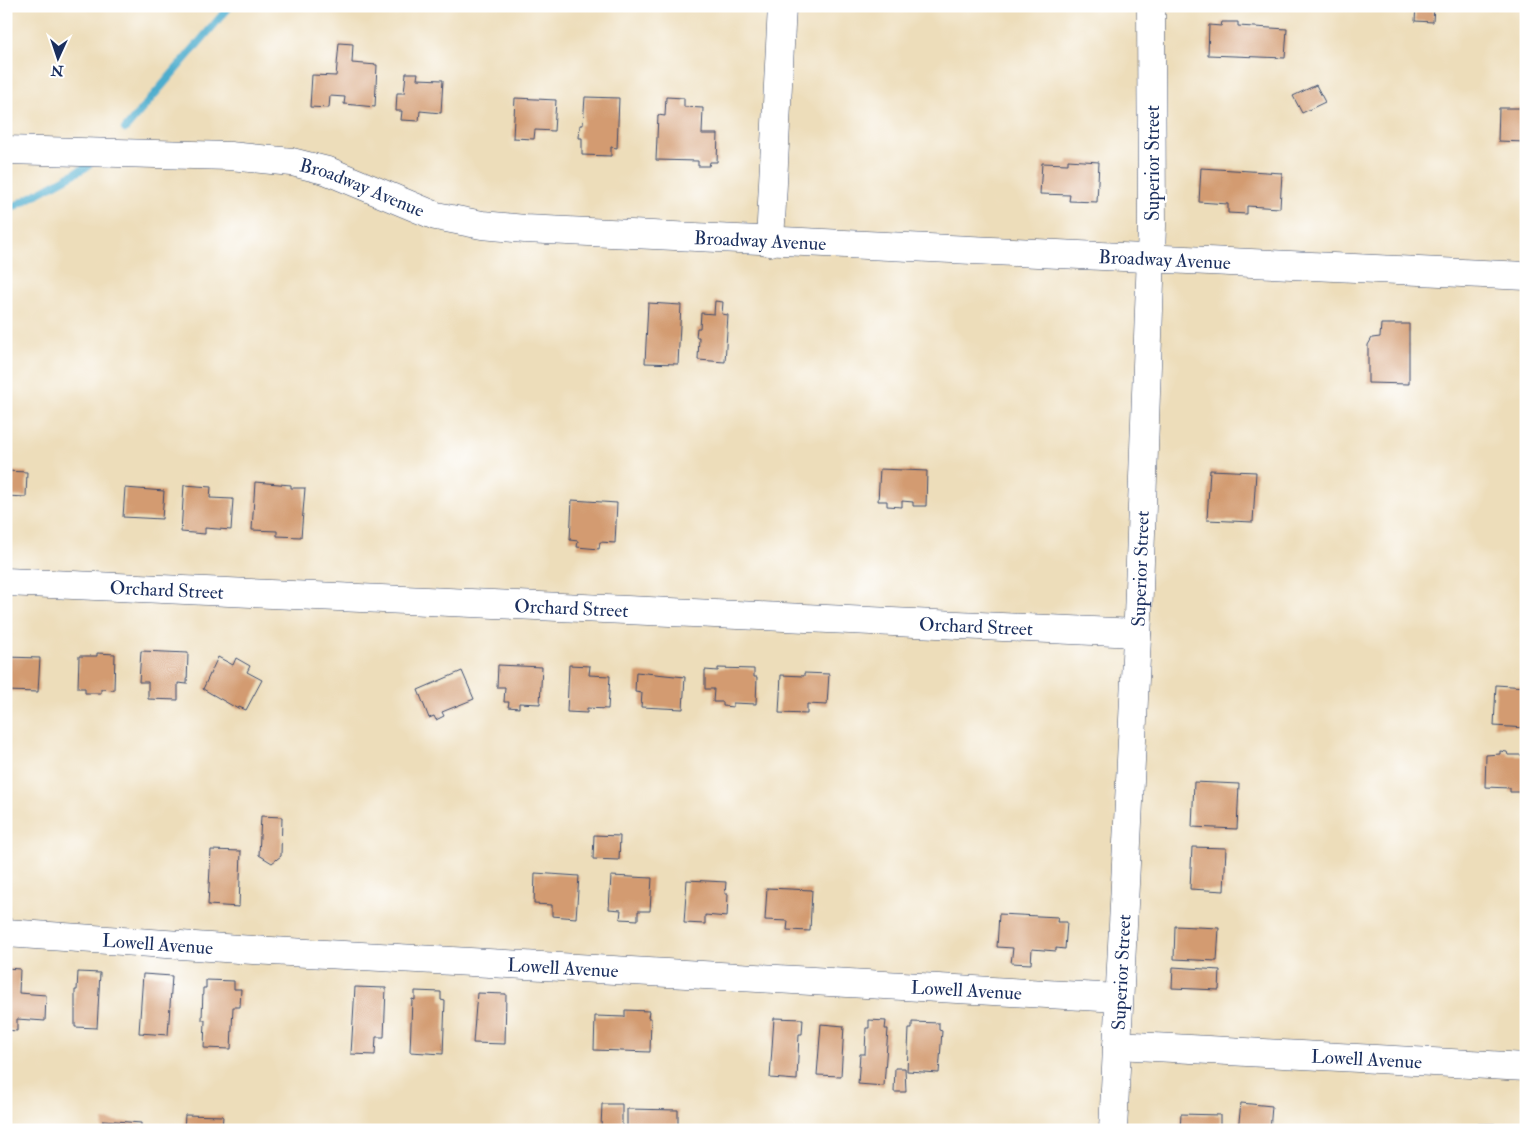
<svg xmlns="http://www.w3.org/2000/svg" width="1532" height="1136" font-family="'IM FELL Double Pica',serif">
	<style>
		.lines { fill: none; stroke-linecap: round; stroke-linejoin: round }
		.stream { stroke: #4eadcd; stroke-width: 8 }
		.building { fill: #d39b71 }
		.minor-casing { stroke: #3a496c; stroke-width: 29 }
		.minor { stroke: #fff; stroke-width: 28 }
		.labels { text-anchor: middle; stroke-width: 4.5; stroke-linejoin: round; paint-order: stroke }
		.street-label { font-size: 19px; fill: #1b2f5e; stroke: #fff }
	</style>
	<rect width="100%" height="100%" fill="#fff"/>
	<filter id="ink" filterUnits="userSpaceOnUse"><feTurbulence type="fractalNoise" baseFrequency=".02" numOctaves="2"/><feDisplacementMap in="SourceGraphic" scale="10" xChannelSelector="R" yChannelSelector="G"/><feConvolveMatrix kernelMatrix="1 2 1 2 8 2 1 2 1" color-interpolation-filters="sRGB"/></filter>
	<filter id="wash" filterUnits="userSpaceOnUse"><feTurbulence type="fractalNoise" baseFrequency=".0096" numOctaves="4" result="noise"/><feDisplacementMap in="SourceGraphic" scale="20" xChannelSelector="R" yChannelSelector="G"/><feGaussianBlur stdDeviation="1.12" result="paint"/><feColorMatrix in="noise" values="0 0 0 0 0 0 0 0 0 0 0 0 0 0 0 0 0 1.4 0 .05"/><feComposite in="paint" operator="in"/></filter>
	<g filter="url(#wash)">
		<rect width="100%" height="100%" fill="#edddba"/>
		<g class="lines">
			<g class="stream">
				<polyline points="125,129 230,6"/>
				<polyline points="6,211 88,166"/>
			</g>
		</g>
		<g id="blocks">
			<g class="building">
				<polygon points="1416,6 1434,6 1433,22 1415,21"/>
				<polygon points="1222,22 1238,22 1238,26 1287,29 1285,58 1208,55 1209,25 1221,26"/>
				<polygon points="339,43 353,44 352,63 377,65 375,107 344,104 345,97 330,96 329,108 310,107 312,75 336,76"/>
				<polygon points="406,73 418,73 417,79 443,80 441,113 420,111 419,121 401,120 402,111 396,111 397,93 404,93"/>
				<polygon points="1316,85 1325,102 1302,113 1293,96"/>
				<polygon points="585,97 619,98 617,148 611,147 611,156 582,155 582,138 579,138 580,125 583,125"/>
				<polygon points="666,97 684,98 684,107 703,108 702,134 718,134 717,162 710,162 709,166 698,166 698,161 656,160 658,115 665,116"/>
				<polygon points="515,98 556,100 554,131 535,130 534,139 513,138"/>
				<polygon points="1499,108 1526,108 1526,142 1498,141"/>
				<polygon points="1068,160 1099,162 1097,202 1069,201 1070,195 1040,194 1042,163 1068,164"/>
				<polygon points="1201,168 1282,173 1280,208 1247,206 1247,214 1228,213 1228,204 1199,202"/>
				<polygon points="715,301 723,302 722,314 728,315 725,362 698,360 699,337 696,337 697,328 700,328 701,313 714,314"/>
				<polygon points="648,303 681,305 678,364 645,363"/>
				<polygon points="1381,324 1409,324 1409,384 1368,383 1368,345 1372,338 1380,337"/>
				<polygon points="880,469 927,471 926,506 913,506 913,502 902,501 902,507 887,506 887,501 878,501"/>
				<polygon points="1210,470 1256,472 1253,522 1207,520"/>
				<polygon points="6,471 27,472 26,497 6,496"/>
				<polygon points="255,482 291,485 291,488 305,488 301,537 277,536 277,531 252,530"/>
				<polygon points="184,485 211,487 210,498 233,499 231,530 205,528 205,534 181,532"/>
				<polygon points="125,488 164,491 162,519 123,517"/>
				<polygon points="572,500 617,503 615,543 600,542 599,549 577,547 578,541 570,540"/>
				<polygon points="141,651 188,653 187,684 178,683 178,700 148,699 148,682 139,682"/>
				<polygon points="97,653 115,654 114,690 101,689 101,693 85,693 85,688 78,688 79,656 97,656"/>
				<polygon points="6,657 40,658 38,692 6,691"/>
				<polygon points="218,657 233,665 236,658 250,666 247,672 262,680 246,710 239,707 238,709 203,689"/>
				<polygon points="498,665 542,667 540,704 519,703 519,708 508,707 509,702 504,702 505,687 497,687"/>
				<polygon points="569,665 590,666 589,675 610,676 608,709 587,708 587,713 567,712"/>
				<polygon points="718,668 754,669 754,677 757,677 756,704 733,703 733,707 723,706 723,702 713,702 714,689 705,689 705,670 718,671"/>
				<polygon points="462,671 474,699 442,712 444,716 436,720 434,716 429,718 418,690"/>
				<polygon points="636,672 685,677 683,709 641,707 642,693 635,692"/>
				<polygon points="804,673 829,674 827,705 807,704 807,714 779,713 781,675 804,676"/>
				<polygon points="1496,685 1526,687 1526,728 1494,726"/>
				<polygon points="1500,751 1507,752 1508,755 1526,755 1526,788 1523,788 1523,792 1510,792 1510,788 1485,787 1486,755 1500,754"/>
				<polygon points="1194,782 1239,784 1237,829 1192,827"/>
				<polygon points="261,816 282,817 281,856 272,863 259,855"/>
				<polygon points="594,835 620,836 619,860 593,859"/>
				<polygon points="1192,847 1226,848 1224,891 1190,889"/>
				<polygon points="211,850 241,851 239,907 208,905"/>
				<polygon points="535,873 579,876 576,918 552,916 552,905 534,904"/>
				<polygon points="611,876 652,878 650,911 638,911 638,920 620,919 621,910 609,909"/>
				<polygon points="687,880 726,882 725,894 728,894 727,917 705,915 705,924 684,923"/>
				<polygon points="767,888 812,890 810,931 787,930 788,921 765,920"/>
				<polygon points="999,914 1058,917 1057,922 1067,922 1065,949 1056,948 1056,951 1032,949 1031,964 1011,963 1013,948 997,947"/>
				<polygon points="1175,926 1219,928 1217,961 1174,959"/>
				<polygon points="1173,967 1220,970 1219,990 1172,988"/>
				<polygon points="6,968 20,969 19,993 46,995 45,1021 17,1019 17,1031 6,1030"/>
				<polygon points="78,972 100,973 97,1028 75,1027 75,990 77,990"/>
				<polygon points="143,974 172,976 168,1035 139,1033"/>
				<polygon points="206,980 234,981 234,989 241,989 240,1007 233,1007 231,1049 204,1048 205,1020 202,1020 203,988 206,988"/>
				<polygon points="355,987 386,988 384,1037 376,1037 375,1055 351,1054"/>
				<polygon points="415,991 441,992 441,1000 445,1001 443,1054 410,1052 412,999 415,1000"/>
				<polygon points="477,993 506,994 505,1044 473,1043"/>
				<polygon points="625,1010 649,1011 648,1018 651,1018 650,1052 594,1050 595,1016 625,1017"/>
				<polygon points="774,1018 803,1019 802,1034 799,1034 797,1080 770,1078"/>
				<polygon points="869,1020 886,1021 885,1029 888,1029 884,1086 858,1084 860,1054 865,1054 866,1028 869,1028"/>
				<polygon points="912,1022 939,1023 939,1030 942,1031 939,1073 907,1071 909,1029 912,1029"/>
				<polygon points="821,1024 844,1026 841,1076 817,1075"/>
				<polygon points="895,1068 905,1068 906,1092 894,1092"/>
				<polygon points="1241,1103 1272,1106 1270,1130 1238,1130"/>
				<polygon points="602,1104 622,1104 622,1128 601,1128"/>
				<polygon points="627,1109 678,1110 678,1130 627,1130"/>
				<polygon points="1181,1114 1220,1115 1220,1130 1180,1130"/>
				<polygon points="185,1115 223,1116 222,1130 184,1130"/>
				<polygon points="103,1120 141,1123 141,1130 102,1130"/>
				<polygon points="1478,1124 1495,1124 1494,1130 1478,1130"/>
			</g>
		</g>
	</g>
	<g filter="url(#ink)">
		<use href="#blocks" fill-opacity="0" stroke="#3a496c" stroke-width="1"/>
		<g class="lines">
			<defs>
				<g id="minor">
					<path id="s1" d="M6,150L230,156L292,162L328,171L436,216L482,225L525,229L1526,276"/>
					<polyline points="770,242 782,6"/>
					<path id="s2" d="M6,582L1137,633"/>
					<path id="s3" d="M6,933L253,950L1119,998"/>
					<path id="s4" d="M1117,1045L1526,1067"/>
					<path id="s5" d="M1113,1130L1138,617L1152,226L1151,6"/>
				</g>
			</defs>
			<use href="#minor" class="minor-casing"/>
			<use href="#minor" class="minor"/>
		</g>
	</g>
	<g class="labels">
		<g class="street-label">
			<text transform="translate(1152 163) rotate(-90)" y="7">Superior Street</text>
			<text dy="7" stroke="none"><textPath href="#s1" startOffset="361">Broadway Avenue</textPath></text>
			<text dy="7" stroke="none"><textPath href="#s1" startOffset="766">Broadway Avenue</textPath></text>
			<text dy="7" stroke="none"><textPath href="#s1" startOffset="1171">Broadway Avenue</textPath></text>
			<text dy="7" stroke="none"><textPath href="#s5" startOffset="562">Superior Street</textPath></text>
			<text dy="7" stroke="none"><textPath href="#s2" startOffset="161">Orchard Street</textPath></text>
			<text dy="7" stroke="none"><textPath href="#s2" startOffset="566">Orchard Street</textPath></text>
			<text dy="7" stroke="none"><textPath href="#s2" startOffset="971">Orchard Street</textPath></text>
			<text dy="7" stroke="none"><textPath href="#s3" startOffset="152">Lowell Avenue</textPath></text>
			<text dy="7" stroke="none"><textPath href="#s3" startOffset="558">Lowell Avenue</textPath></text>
			<text dy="7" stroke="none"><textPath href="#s5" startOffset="158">Superior Street</textPath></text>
			<text dy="7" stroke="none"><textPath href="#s3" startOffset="962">Lowell Avenue</textPath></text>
			<text dy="7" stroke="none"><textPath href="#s4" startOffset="250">Lowell Avenue</textPath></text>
		</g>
	</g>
	<rect width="1532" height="1136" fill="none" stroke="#fff" stroke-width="25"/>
	<g transform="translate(58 58) rotate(183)" stroke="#ffffff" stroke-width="4" paint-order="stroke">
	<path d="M0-4L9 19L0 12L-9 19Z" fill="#1b2f5e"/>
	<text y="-8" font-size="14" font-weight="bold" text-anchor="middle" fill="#1b2f5e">N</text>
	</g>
</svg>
